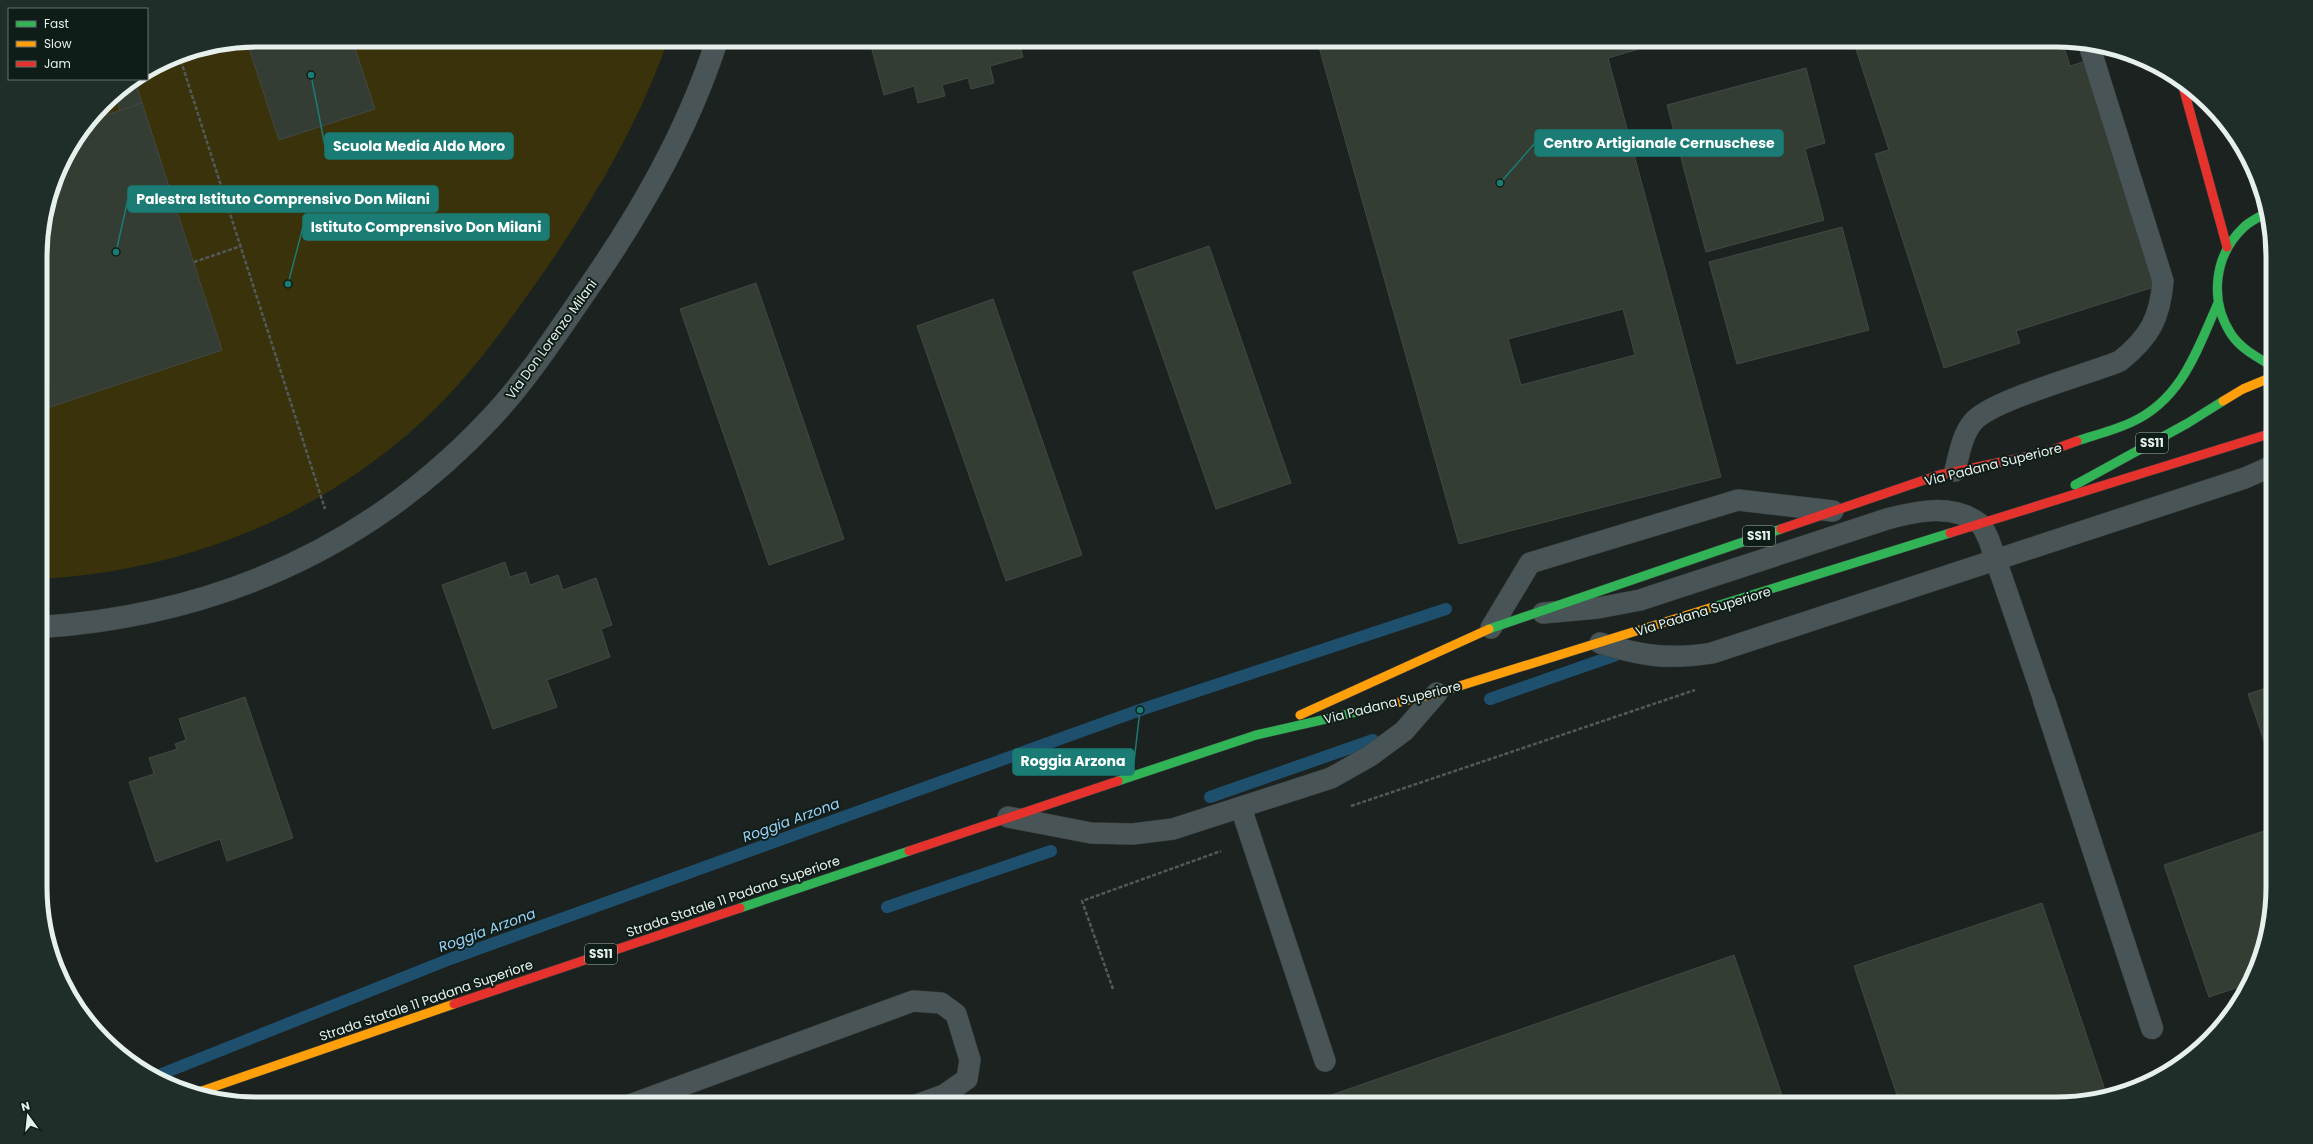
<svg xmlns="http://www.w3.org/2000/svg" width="2313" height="1144" font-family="Poppins,sans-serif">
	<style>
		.green { fill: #39320a }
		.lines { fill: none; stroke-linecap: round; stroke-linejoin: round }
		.stream { stroke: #1e506e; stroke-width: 12 }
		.building { fill: #343d33; stroke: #434845; fill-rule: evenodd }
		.lane-casing { stroke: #393e3d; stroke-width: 22 }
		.street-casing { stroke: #393e3d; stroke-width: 23 }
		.fast-casing { stroke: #393e3d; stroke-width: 10 }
		.slow-casing { stroke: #393e3d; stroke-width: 10 }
		.jam-casing { stroke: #393e3d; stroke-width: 10 }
		.path { stroke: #515a5b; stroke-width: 2.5; stroke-dasharray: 4 2; stroke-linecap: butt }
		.lane { stroke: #485455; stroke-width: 21 }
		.street { stroke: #485455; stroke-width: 22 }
		.fast { stroke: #30b455; stroke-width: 9 }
		.slow { stroke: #ff9f0a; stroke-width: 9 }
		.jam { stroke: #e5322d; stroke-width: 9 }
		.labels { text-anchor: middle; stroke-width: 4; stroke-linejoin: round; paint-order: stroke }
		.shield { fill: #0f1d18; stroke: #a6b1ac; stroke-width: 1 }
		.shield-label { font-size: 12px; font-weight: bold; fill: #e6f0ec }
		.street-label { font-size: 13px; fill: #e6f0ec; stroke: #0f1d18 }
		.water-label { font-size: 14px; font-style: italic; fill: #9bd2f8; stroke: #0f1d18 }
		.rim { fill: none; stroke: #e6f0ec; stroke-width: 5 }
		.leader { fill: none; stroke: #1a7c74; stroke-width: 1.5 }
		.callout-dot { fill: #1a7c74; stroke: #0f1d18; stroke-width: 1.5 }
		.callout { fill: #1a7c74; stroke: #1a7c74; stroke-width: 1.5 }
		.callout-label { font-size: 14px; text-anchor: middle; font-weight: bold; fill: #fff }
	</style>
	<rect width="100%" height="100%" fill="#1c2220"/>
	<path class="green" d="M257,40H668C639,123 595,197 546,269C512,317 479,365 437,407C332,512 188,571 41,579L40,243L62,161L114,94L138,79H147V73L174,56Z"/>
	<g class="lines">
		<g class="stream">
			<polyline points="1490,699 1616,655"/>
			<polyline points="1210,797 1373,740"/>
			<polyline points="887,907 1051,851"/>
			<polyline points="154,1077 450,959 1140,710 1446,609"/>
		</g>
	</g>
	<g class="building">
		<polygon points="257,40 352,40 375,109 279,140 247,42"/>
		<polygon points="880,40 1018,40 1023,57 990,66 994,83 971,89 968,78 942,85 945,96 918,103 914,86 884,95 871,46 881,44"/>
		<path d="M1317,40H1670L1608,58L1721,477L1459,544ZM1623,309L1635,355L1521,385L1508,339Z"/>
		<polygon points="1853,40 2062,41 2070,66 2086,61 2157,286 2016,331 2020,343 1944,368 1875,154 1889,150"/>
		<polygon points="1806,68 1825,143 1805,149 1824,220 1706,252 1667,105"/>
		<polygon points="135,81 142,103 120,111 115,93"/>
		<polygon points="142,103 222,350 41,410 40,243 62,161 95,119"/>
		<polygon points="1842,227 1869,330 1737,364 1709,262"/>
		<polygon points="1209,246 1291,483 1216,509 1133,272"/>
		<polygon points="756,283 844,539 769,565 680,309"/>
		<polygon points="993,299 1082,555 1006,581 917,326"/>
		<polygon points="505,562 510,577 526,572 530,585 558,575 563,590 596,578 612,625 601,629 610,657 547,680 557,707 493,729 442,585"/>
		<polygon points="2272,686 2273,767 2248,694"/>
		<polygon points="245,697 293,838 227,861 220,839 156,862 129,782 154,774 149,758 177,749 175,744 186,740 179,719"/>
		<polygon points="2273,828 2273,887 2266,943 2251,983 2209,997 2164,865"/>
		<polygon points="42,872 50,898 43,900 45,907 42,908"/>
		<polygon points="2042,903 2107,1096 2070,1104 1900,1104 1854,966"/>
		<polygon points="1734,955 1785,1104 1319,1104 1317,1100"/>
	</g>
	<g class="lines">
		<defs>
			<g id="lane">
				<path d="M1955,471C1959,455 1962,435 1973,422C1991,400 2089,374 2120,361C2150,337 2160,318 2163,281L2090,48L2092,44"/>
				<path d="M1543,613L1598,608L1640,600L1887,519C1917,511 1953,503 1980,524C1984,528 1987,536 1989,540L2044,700"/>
				<polyline points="1491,628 1530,563 1738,500 1833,511"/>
				<path d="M1600,643C1641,656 1669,660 1712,653L2245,478L2272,466"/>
				<polyline points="1241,808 1325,1061"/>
				<polyline points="1008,817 1091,833 1133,834 1173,829 1331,778 1370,756 1404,731 1437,693"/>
				<polyline points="632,1104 913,1001 941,1003 956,1014 970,1060 967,1079 944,1095 919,1104"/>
			</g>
			<g id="street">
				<path d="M41,627C216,615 369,548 490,419C525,382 553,339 582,297C638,217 687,133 717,40"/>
				<polyline points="2044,700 2152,1028"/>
			</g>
			<g id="fast">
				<path d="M2267,212C2260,217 2250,221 2244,227C2214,255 2209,300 2231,334C2241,349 2257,357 2272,366"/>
				<path d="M2077,441C2095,435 2115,430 2132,422C2182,399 2197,350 2218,303"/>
				<polyline points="2075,485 2188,423 2223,401"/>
				<polyline points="1710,608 1950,533"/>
				<polyline points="1489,629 1781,529"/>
				<polyline points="1118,781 1256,735 1387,705"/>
				<polyline points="740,908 909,851"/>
			</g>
			<g id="slow">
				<polyline points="2223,401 2243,389 2272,377"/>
				<polyline points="1387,705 1437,693 1710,608"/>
				<polyline points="1300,715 1489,629"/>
				<polyline points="196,1093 454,1004"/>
			</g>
			<g id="jam">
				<polyline points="2182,83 2227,247"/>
				<polyline points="1781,529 1939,475 2044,453 2077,441"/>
				<polyline points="1950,533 2272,433"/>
				<polyline points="909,851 1118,781"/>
				<polyline points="454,1004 740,908"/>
			</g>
		</defs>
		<use href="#lane" class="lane-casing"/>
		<use href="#street" class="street-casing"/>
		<use href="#fast" class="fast-casing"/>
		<use href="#slow" class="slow-casing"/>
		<use href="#jam" class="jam-casing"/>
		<g class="path">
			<polyline points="179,55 325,509"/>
			<polyline points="194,262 241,246"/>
			<polyline points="1351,806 1695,690"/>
			<polyline points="1113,989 1082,901 1221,851"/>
		</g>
		<use href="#lane" class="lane"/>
		<use href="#street" class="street"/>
		<use href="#fast" class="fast"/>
		<use href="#slow" class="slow"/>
		<use href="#jam" class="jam"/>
	</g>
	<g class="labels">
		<g class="shield">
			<rect x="2136" y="433" width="32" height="20" rx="3"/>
			<rect x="1743" y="526" width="32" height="20" rx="3"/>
			<rect x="585" y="944" width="32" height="20" rx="3"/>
		</g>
		<g class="shield-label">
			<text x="2152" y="447">SS11</text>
			<text x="1759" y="540">SS11</text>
			<text x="601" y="958">SS11</text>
		</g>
		<g class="street-label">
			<text transform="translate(551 339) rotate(-54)" y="5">Via Don Lorenzo Milani</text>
			<text transform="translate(1993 464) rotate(-14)" y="5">Via Padana Superiore</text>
			<text transform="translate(1703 611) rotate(-17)" y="5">Via Padana Superiore</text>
			<text transform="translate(1392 702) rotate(-14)" y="5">Via Padana Superiore</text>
			<text transform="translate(733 896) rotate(-19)" y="5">Strada Statale 11 Padana Superiore</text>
			<text transform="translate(426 1000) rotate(-19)" y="5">Strada Statale 11 Padana Superiore</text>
		</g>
		<g class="water-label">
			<text transform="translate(791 820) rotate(-20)" y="5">Roggia Arzona</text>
			<text transform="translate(487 930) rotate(-20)" y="5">Roggia Arzona</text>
		</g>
	</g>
	<path d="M0 0H2313V1144H0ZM257 47H2056A210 210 0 0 1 2266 257V887A210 210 0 0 1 2056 1097H257A210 210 0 0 1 47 887V257A210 210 0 0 1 257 47Z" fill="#202e29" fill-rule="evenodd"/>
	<path class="rim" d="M257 47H2056A210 210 0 0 1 2266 257V887A210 210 0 0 1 2056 1097H257A210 210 0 0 1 47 887V257A210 210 0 0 1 257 47Z"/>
	<path class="leader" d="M1500 183L1535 143M311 75L325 146M116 252L128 199M288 284L303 227M1140 710L1134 762"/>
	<g class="callout-dot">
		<circle cx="1500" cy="183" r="4"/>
		<circle cx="311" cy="75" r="4"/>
		<circle cx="116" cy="252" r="4"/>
		<circle cx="288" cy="284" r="4"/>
		<circle cx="1140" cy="710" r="4"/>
	</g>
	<g class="callout">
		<rect x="1535" y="130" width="248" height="26" rx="4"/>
		<rect x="325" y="133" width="188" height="26" rx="4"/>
		<rect x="128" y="186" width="310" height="26" rx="4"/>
		<rect x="303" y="214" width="246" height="26" rx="4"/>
		<rect x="1013" y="749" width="121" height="26" rx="4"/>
	</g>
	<g class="callout-label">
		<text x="1659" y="148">Centro Artigianale Cernuschese</text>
		<text x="419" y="151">Scuola Media Aldo Moro</text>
		<text x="283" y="204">Palestra Istituto Comprensivo Don Milani</text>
		<text x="426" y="232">Istituto Comprensivo Don Milani</text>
		<text x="1073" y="766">Roggia Arzona</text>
	</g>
	<rect x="8" y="8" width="140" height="72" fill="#0f1d18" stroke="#65716d"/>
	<rect x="16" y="21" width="20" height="6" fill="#30b455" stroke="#65716d"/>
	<text x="44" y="28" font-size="12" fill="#e6f0ec">Fast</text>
	<rect x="16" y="41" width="20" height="6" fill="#ff9f0a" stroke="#65716d"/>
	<text x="44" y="48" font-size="12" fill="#e6f0ec">Slow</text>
	<rect x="16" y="61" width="20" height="6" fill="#e5322d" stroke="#65716d"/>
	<text x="44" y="68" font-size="12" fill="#e6f0ec">Jam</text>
	<g transform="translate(28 1116) rotate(345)" stroke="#0f1d18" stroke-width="3" paint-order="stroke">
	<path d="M0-3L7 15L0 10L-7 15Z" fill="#e6f0ec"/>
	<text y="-6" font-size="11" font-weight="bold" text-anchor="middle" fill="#e6f0ec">N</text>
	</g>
</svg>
